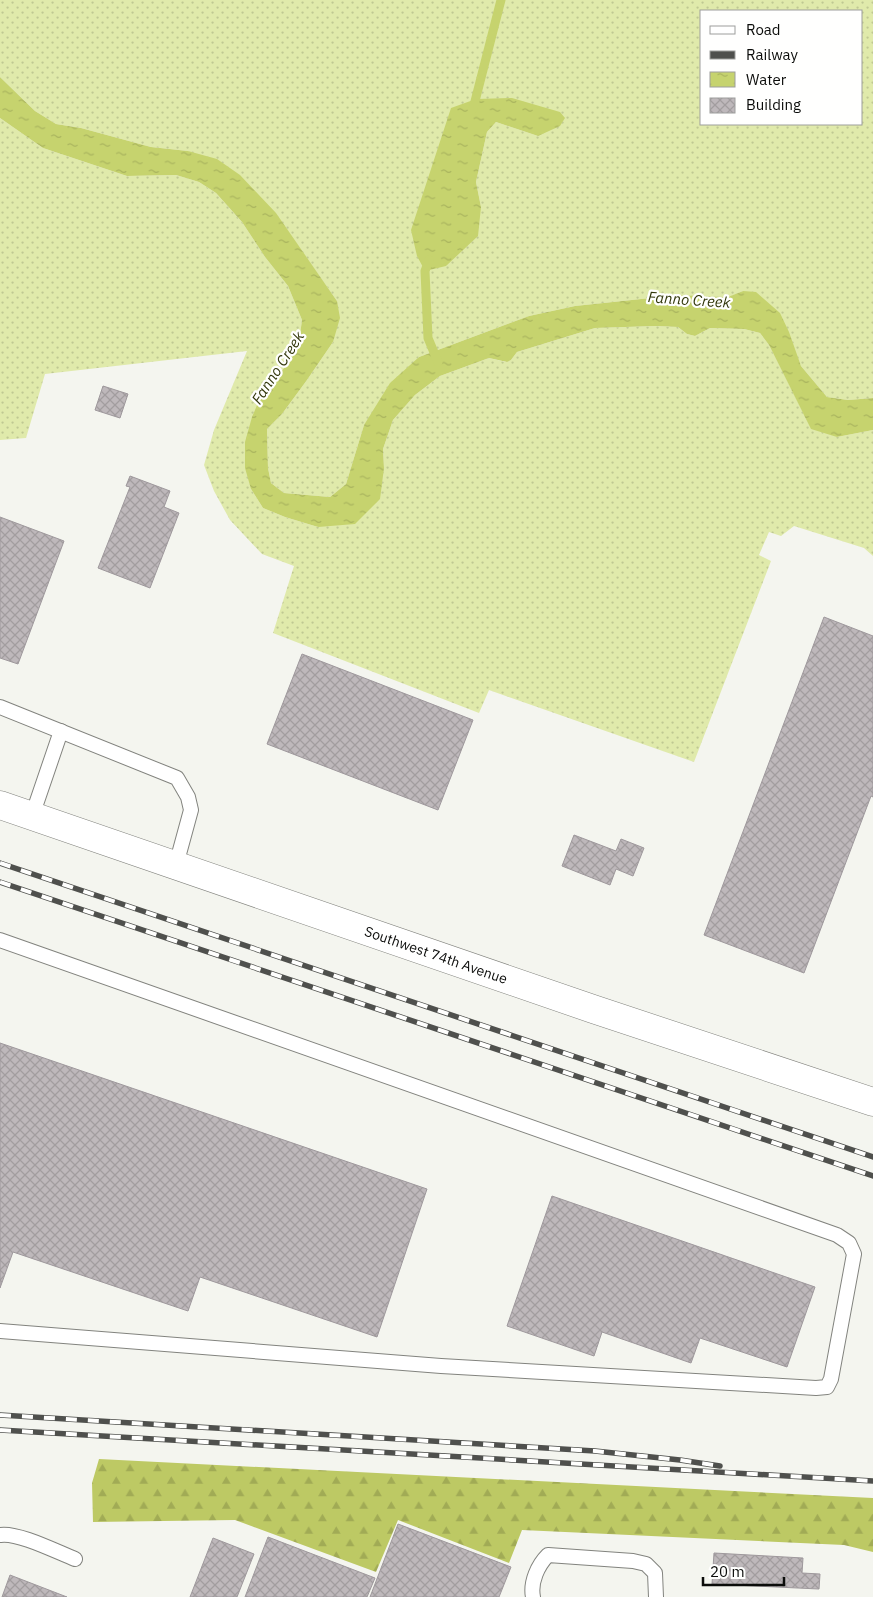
<svg xmlns="http://www.w3.org/2000/svg" width="873" height="1597" font-family="'IBM Plex Sans',sans-serif">
	<style>
		.grass { fill: url(#grass-dots); fill-rule: evenodd }
		.forest { fill: url(#forest-firs) }
		.water { fill: url(#water-ripples) }
		.lines { fill: none; stroke-linecap: round; stroke-linejoin: round }
		.stream { stroke: #c6d36e; stroke-width: 9 }
		.building { fill: url(#building-cross-hatch); stroke: #9e989c }
		.lane-casing { stroke: #82837e; stroke-width: 16 }
		.street-casing { stroke: #82837e; stroke-width: 29 }
		.lane { stroke: #fff; stroke-width: 14 }
		.street { stroke: #fff; stroke-width: 28 }
		.rail-casing { stroke: #4f504d; stroke-width: 5.5 }
		.rail { stroke: #fffffe; stroke-width: 4; stroke-dasharray: 11; stroke-linecap: butt }
		.labels { text-anchor: middle; stroke-width: 4.5; stroke-linejoin: round; paint-order: stroke }
		.street-label { font-size: 14px; fill: #0b0c0a; stroke: #fffffe }
		.water-label { font-size: 15px; font-style: italic; fill: #31360a; stroke: #fffffe }
	</style>
	<defs>
		<pattern id="grass-dots" width="8" height="8" patternUnits="userSpaceOnUse" patternTransform="scale(1.25)"><rect width="8" height="8" fill="#e0eaab"/><path d="M2 2h.1M6 6h.1" fill="none" stroke="#bfc892" stroke-width="1.8" stroke-linecap="round"/></pattern>
		<pattern id="forest-firs" width="22" height="20" patternUnits="userSpaceOnUse" patternTransform="scale(1.25)"><rect width="22" height="20" fill="#bdc964"/><path d="M5 1l3.5 6h-7zM16 11l3.5 6h-7z" fill="#a1ab55"/></pattern>
		<pattern id="water-ripples" width="26" height="14" patternUnits="userSpaceOnUse" patternTransform="scale(1.25)"><rect width="26" height="14" fill="#c6d36e"/><path d="M2 4q2-2 4 0t4 0M15 11q2-2 4 0t4 0" fill="none" stroke="#a9b45e"/></pattern>
		<pattern id="building-cross-hatch" width="8" height="8" patternUnits="userSpaceOnUse" patternTransform="scale(1.25)"><rect width="8" height="8" fill="#beb8bb"/><path d="M0 0l8 8M0 8l8-8" fill="none" stroke="#a29d9f"/></pattern>
	</defs>
	<rect width="100%" height="100%" fill="#f4f5ef"/>
	<g class="grass">
		<path d="M0,0H873V398L848,400L827,397L801,366L794,350L743,291L729,297L679,295L575,306L529,316L419,357L364,425L346,484L330,497L284,493L271,483L268,468L267,429L282,414L307,380L333,342L337,301L275,213L188,151L151,147L81,128L56,124L35,111L0,77ZM702,11H862V124H702ZM476,99L538,136L496,122L487,132L476,182L481,207L446,266Z"/>
		<polygon points="0,118 43,148 127,176 176,175 199,182 216,193 242,222 265,257 288,286 302,320 298,349 258,403 251,489 263,508 285,517 318,527 384,468 383,449 393,420 415,395 440,376 489,358 506,362 511,360 517,352 595,328 656,326 678,327 687,334 695,336 710,328 744,329 760,333 769,345 803,412 837,437 873,430 873,556 864,548 794,526 781,536 769,532 759,555 771,561 694,762 489,690 479,713 273,633 294,566 262,554 230,520 214,491 204,465 214,430 247,351 45,374 26,438 0,440"/>
	</g>
	<polygon class="forest" points="99,1459 873,1498 873,1552 844,1545 522,1530 509,1563 398,1520 376,1572 235,1520 93,1522 92,1483"/>
	<g class="water">
		<polygon points="0,77 35,111 56,124 81,128 151,147 188,151 217,159 240,175 276,213 337,301 340,318 333,342 307,380 282,414 267,429 268,468 271,483 284,493 330,497 346,484 364,425 390,383 419,357 529,316 575,306 679,295 728,297 743,291 756,292 780,313 789,332 801,366 827,397 848,400 873,398 873,430 837,437 811,429 769,345 760,333 744,329 710,328 695,336 687,334 678,327 656,326 595,328 517,352 511,360 507,362 489,358 440,376 415,395 393,420 383,449 384,468 380,499 355,524 318,527 285,517 263,508 251,489 245,468 245,442 252,417 258,403 298,349 302,320 288,286 265,257 242,222 216,193 199,182 176,175 127,176 43,148 0,118"/>
		<polygon points="512,98 560,112 565,118 560,126 538,136 496,122 487,132 476,182 481,207 478,236 446,266 425,271 417,256 411,230 451,108 476,99"/>
	</g>
	<g class="lines">
		<g class="stream">
			<polyline points="473,109 501,0"/>
			<polyline points="429,260 425,271 428,338 438,362"/>
		</g>
	</g>
	<g class="building">
		<polygon points="103,386 128,394 120,418 95,410"/>
		<polygon points="130,476 170,491 164,507 179,513 150,588 98,568 130,487 126,486"/>
		<polygon points="0,517 64,541 18,664 0,658"/>
		<polygon points="824,617 873,636 873,797 871,796 804,973 704,935"/>
		<polygon points="302,654 473,720 438,810 267,744"/>
		<polygon points="574,835 616,851 621,839 644,848 633,876 616,869 610,885 562,866"/>
		<polygon points="0,1043 427,1189 377,1337 200,1277 188,1311 13,1252 0,1288"/>
		<polygon points="552,1196 815,1287 787,1367 700,1338 691,1363 602,1332 594,1356 507,1326"/>
		<polygon points="398,1524 511,1567 499,1597 370,1597"/>
		<polygon points="268,1537 375,1578 367,1597 245,1597"/>
		<polygon points="213,1538 254,1554 237,1597 190,1597"/>
		<polygon points="714,1553 803,1558 802,1573 820,1574 819,1589 712,1584"/>
		<polygon points="10,1575 67,1597 2,1597"/>
	</g>
	<g class="lines">
		<defs>
			<g id="lane">
				<polyline points="0,707 177,778 188,797 191,810 176,865"/>
				<polyline points="32,816 61,731"/>
				<polyline points="0,940 837,1235 849,1243 854,1254 831,1379 827,1387 816,1388 441,1366 0,1331"/>
				<path d="M0,1535C18,1532 57,1552 75,1559"/>
				<path d="M533,1597C530,1582 538,1565 548,1555L633,1561L646,1564L655,1573L656,1597"/>
			</g>
			<g id="street">
				<path id="s1" d="M0,805L593,1009L873,1102"/>
			</g>
		</defs>
		<use href="#lane" class="lane-casing"/>
		<use href="#street" class="street-casing"/>
		<use href="#lane" class="lane"/>
		<use href="#street" class="street"/>
		<defs>
			<g id="rail">
				<polyline points="0,863 873,1157"/>
				<polyline points="0,882 873,1176"/>
				<polyline points="0,1415 595,1451 680,1460 720,1466"/>
				<polyline points="0,1430 873,1481"/>
			</g>
		</defs>
		<use href="#rail" class="rail-casing"/>
		<use href="#rail" class="rail"/>
	</g>
	<g class="labels">
		<g class="street-label">
			<text dy="5" stroke="none"><textPath href="#s1" startOffset="461">Southwest 74th Avenue</textPath></text>
		</g>
		<g class="water-label">
			<text transform="translate(689 300) rotate(4)" y="5">Fanno Creek</text>
			<text transform="translate(278 368) rotate(-57)" y="5">Fanno Creek</text>
		</g>
	</g>
	<rect x="700" y="10" width="162" height="115" fill="#fffffe" stroke="#9d9e9c"/>
	<rect x="710" y="26" width="25" height="8" fill="#ffffff" stroke="#9d9e9c"/>
	<text x="746" y="35" font-size="15" fill="#0b0c0a">Road</text>
	<rect x="710" y="51" width="25" height="8" fill="#4f504d" stroke="#9d9e9c"/>
	<text x="746" y="60" font-size="15" fill="#0b0c0a">Railway</text>
	<rect x="710" y="72" width="25" height="15" fill="url(#water-ripples)" stroke="#9d9e9c"/>
	<text x="746" y="85" font-size="15" fill="#0b0c0a">Water</text>
	<rect x="710" y="98" width="25" height="15" fill="url(#building-cross-hatch)" stroke="#9d9e9c"/>
	<text x="746" y="110" font-size="15" fill="#0b0c0a">Building</text>
	<path d="M703 1577v8h81v-8" fill="none" stroke="#0b0c0a" stroke-width="2.5"/>
	<text x="710" y="1577" font-size="15" fill="#0b0c0a" stroke="#fffffe" stroke-width="4" paint-order="stroke">20 m</text>
</svg>
